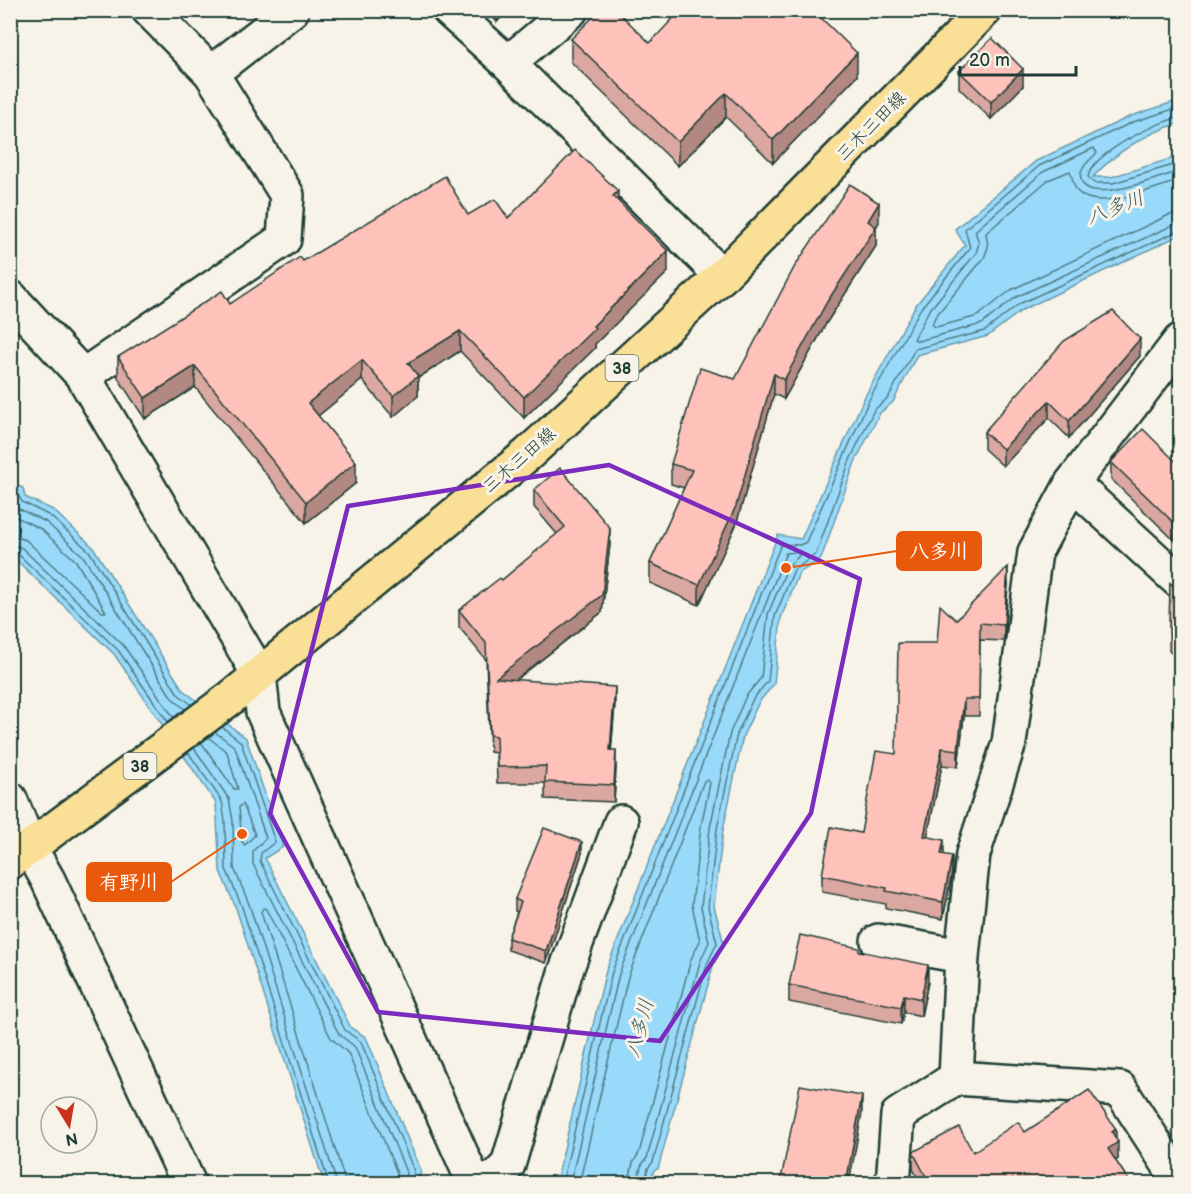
<svg xmlns="http://www.w3.org/2000/svg" width="1191" height="1194" font-family="'Balsamiq Sans','Klee One',sans-serif">
	<style>
		.water { fill: #99dafb; stroke: #689bab; stroke-width: 1.5 }
		.lines { fill: none; stroke-linecap: round; stroke-linejoin: round }
		.shore { stroke: #507c84; stroke-width: 1.5 }
		.minor-casing { stroke: #1f3d34; stroke-width: 38 }
		.major-casing { stroke: #1f3d34; stroke-width: 38 }
		.minor { stroke: #f7f3e8; stroke-width: 33 }
		.major { stroke: #fadf96; stroke-width: 33 }
		.wall { fill: #daa7a1; stroke: #1f3d34; stroke-width: 1.5 }
		.shaded-wall { fill: #b28883; stroke: #1f3d34; stroke-width: 1.5 }
		.building { fill: #fec2bb; stroke: #1f3d34; stroke-width: 1.5 }
		.marked { fill: none; stroke: #7b2cbf; stroke-width: 4.5; stroke-linejoin: round }
		.labels { text-anchor: middle; stroke-width: 6; stroke-linejoin: round; paint-order: stroke }
		.shield { fill: #f7f3e8; stroke: #60746a; stroke-width: 1.5 }
		.shield-label { font-size: 16px; font-weight: bold; fill: #1f3d34 }
		.street-label { font-size: 18px; fill: #1f3d34; stroke: #f7f3e8 }
		.water-label { font-size: 20px; font-style: italic; fill: #375c5c; stroke: #f7f3e8 }
		.leader { fill: none; stroke: #e8590c; stroke-width: 2 }
		.callout-dot { fill: #e8590c; stroke: #f7f3e8; stroke-width: 2 }
		.callout { fill: #e8590c; stroke: #e8590c; stroke-width: 2 }
		.callout-label { font-size: 20px; text-anchor: middle; font-weight: bold; fill: #fff }
	</style>
	<rect width="100%" height="100%" fill="#f7f3e8"/>
	<filter id="ink" filterUnits="userSpaceOnUse"><feTurbulence type="fractalNoise" baseFrequency=".0167" numOctaves="2"/><feDisplacementMap in="SourceGraphic" scale="12" xChannelSelector="R" yChannelSelector="G"/><feConvolveMatrix kernelMatrix="1 2 1 2 8 2 1 2 1" color-interpolation-filters="sRGB"/></filter>
	<g filter="url(#ink)">
		<g class="water">
			<path d="M1180,100V123C1147,133 1117,151 1093,177H1111L1180,156V235L1022,310L988,336L917,355L893,402L880,413L855,462L821,559L799,573L781,618L774,684L759,702L743,736L723,830L714,906L724,944L713,966L658,1169L654,1170L650,1183H556L606,970L778,535L801,539L864,398L916,305L965,245L955,229L1036,161L1131,116Z"/>
			<polygon points="11,483 23,488 25,497 53,510 93,547 183,690 246,738 283,847 265,858 351,1028 366,1037 421,1171 418,1183 324,1183 236,908 220,871 216,803 114,654 11,555"/>
		</g>
		<g class="lines">
			<g class="shore">
				<path d="M1180,118C1158,120 1092,154 1088,177L1094,183H1113L1180,163"/>
				<path d="M1180,171C1162,176 1096,203 1083,184C1075,171 1089,161 1097,153L1094,148L1043,172L975,231L979,243L976,253L928,312L914,339L918,341L982,324L1016,297L1180,222"/>
				<path d="M1180,180C1157,187 1097,213 1078,192C1072,185 1073,177 1070,171L1048,180L986,233L988,247L984,258L935,317L932,325L936,327L978,316L1011,290L1169,215L1180,213"/>
				<polyline points="10,489 17,493 22,502 50,516 89,551 178,694 192,705"/>
				<polyline points="10,498 17,508 46,522 83,556 172,698 185,709"/>
				<polyline points="10,514 41,529 76,561 106,612 102,612 26,540 10,535"/>
				<polyline points="10,544 22,548 123,645 174,718"/>
				<polyline points="10,552 17,553 118,650 168,722"/>
				<polyline points="222,727 241,742 275,842 261,853 260,861 345,1030 361,1042 414,1171 413,1184"/>
				<polyline points="215,732 235,747 266,838 253,851 253,864 339,1034 355,1047 406,1172 405,1184"/>
				<polyline points="201,742 234,789 238,789 227,752 208,737"/>
				<polyline points="194,748 229,799 233,821 234,868 249,904 337,1184"/>
				<polyline points="188,752 222,801 225,821 226,869 242,907 329,1184"/>
				<polygon points="243,804 255,835 245,845 242,842 239,807"/>
				<polyline points="346,1184 261,912 263,908 266,909 331,1038 348,1053 397,1173 396,1184"/>
				<polyline points="562,1184 612,972 781,544 800,545 806,542 869,400 921,308 970,248 965,229 1039,166 1133,122 1180,107"/>
				<polyline points="570,1184 619,974 786,553 797,552 799,556 788,566 768,614 761,678 746,696 730,733 710,828 701,907 709,942 700,962 647,1158 641,1166 637,1184"/>
				<polyline points="579,1184 628,977 704,781 708,780 710,783 701,826 692,905 700,941 691,959 639,1153 633,1163 628,1184"/>
				<polyline points="645,1184 648,1168 653,1162 707,964 717,943 708,907 717,829 737,734 753,699 768,681 775,616 794,570 816,554 850,460 874,410 888,398 915,349 985,331 1019,304 1180,230"/>
			</g>
			<defs>
				<g id="minor">
					<polyline points="449,10 508,63 722,276"/>
					<polyline points="508,63 571,10"/>
					<polyline points="211,73 292,10"/>
					<polyline points="10,297 83,376 259,674 263,712 471,1176 478,1182 496,1178 508,1165 565,973 621,822"/>
					<polyline points="1180,341 1072,483 1180,582"/>
					<polyline points="83,376 284,239 287,195 211,73 149,10"/>
					<polyline points="10,799 30,848 48,880 189,1184"/>
					<polyline points="878,941 962,956"/>
					<polyline points="956,1078 962,956 973,854 1009,743 1035,552 1072,483"/>
					<polyline points="893,1184 898,1115 956,1078 1120,1089 1180,1182"/>
				</g>
				<polyline id="major" points="10,862 232,697 528,454 722,276 985,10"/>
			</defs>
			<use href="#minor" class="minor-casing"/>
			<use href="#major" class="major-casing"/>
			<use href="#minor" class="minor"/>
			<use href="#major" class="major"/>
		</g>
		<g class="wall">
			<polygon points="485,10 508,10 497,22"/>
			<polygon points="571,39 650,43 857,76 773,163 726,117 678,166 571,62"/>
			<polygon points="959,71 1023,86 991,119 959,88"/>
			<polygon points="618,200 668,272 595,344 595,348 524,418 460,351 418,378 418,396 393,417 362,380 318,416 356,483 306,523 195,387 145,419 118,378 118,357 230,304 303,261 468,215 508,218"/>
			<polygon points="879,222 876,227 876,246 827,322 784,399 774,394 736,525 699,605 650,583 650,563 684,488 671,484 671,464 735,379"/>
			<polygon points="1140,356 1069,438 1049,418 1003,466 984,449 984,432"/>
			<polygon points="1111,462 1180,466 1174,540 1111,479"/>
			<polygon points="534,490 610,544 602,612 516,680 615,703 611,750 616,767 614,802 545,799 545,783 497,783 496,753 490,752 486,660 459,627 459,610 502,580 557,534 534,507"/>
			<polygon points="1170,583 1180,592 1180,661 1169,651"/>
			<polygon points="1008,584 1004,641 980,640 979,716 964,716 958,767 942,765 927,836 944,855 952,873 943,919 886,908 886,904 822,892 822,875 861,833 896,754 937,643"/>
			<polygon points="582,853 546,963 508,950 508,938 517,912 515,911 515,899"/>
			<polygon points="859,952 928,982 921,1016 904,1012 901,1024 789,1002 789,985"/>
			<polygon points="1025,1132 1116,1139 1118,1159 1115,1160 1131,1184 921,1184 913,1169 913,1152 973,1152"/>
		</g>
		<g class="shaded-wall">
			<polygon points="497,10 508,10 497,22"/>
			<polygon points="857,53 857,76 773,163 773,140"/>
			<polygon points="1023,69 1023,86 991,119 991,102"/>
			<polygon points="726,93 726,117 678,166 678,142"/>
			<polygon points="618,191 618,211 613,196"/>
			<polygon points="879,203 879,222 876,227 876,246 827,322 784,399 784,380 868,221"/>
			<polygon points="668,251 668,272 595,344 595,348 524,418 524,397 593,326"/>
			<polygon points="460,331 460,351 418,378 418,396 393,417 393,396 408,363"/>
			<polygon points="1140,339 1140,356 1069,438 1069,421"/>
			<polygon points="362,360 362,380 308,424 308,403"/>
			<polygon points="195,366 195,387 145,419 145,398"/>
			<polygon points="774,374 774,394 736,525 699,605 699,585"/>
			<polygon points="1049,401 1049,418 1003,466 1003,449"/>
			<polygon points="356,462 356,483 306,523 306,502"/>
			<polygon points="1180,517 1180,533 1174,540 1174,523"/>
			<polygon points="610,528 610,544 602,612 496,695 496,678"/>
			<polygon points="1008,567 1008,584 1004,641 1004,625"/>
			<polygon points="615,687 615,703 610,767 610,750"/>
			<polygon points="964,699 964,716 958,767 958,750"/>
			<polygon points="942,748 942,765 924,853 924,836"/>
			<polygon points="616,750 616,767 614,802 614,785"/>
			<polygon points="944,840 944,857 941,854"/>
			<polygon points="582,842 582,853 546,963 546,951"/>
			<polygon points="952,856 952,873 943,919 943,902"/>
			<polygon points="928,965 928,982 921,1016 921,999"/>
			<polygon points="904,995 904,1012 901,1024 901,1007"/>
			<polygon points="862,1096 862,1113 849,1184 846,1184"/>
			<polygon points="1116,1129 1116,1143 1118,1142 1118,1159 1108,1166 1108,1149 1112,1132"/>
		</g>
		<g class="building">
			<polygon points="600,10 616,10 650,43 681,10 813,10 857,53 773,140 726,93 678,142 571,39"/>
			<polygon points="992,38 1023,69 991,102 959,71"/>
			<polygon points="575,150 618,191 613,196 668,251 593,326 595,328 524,397 460,331 408,363 418,376 393,396 362,360 308,403 356,462 306,502 195,366 145,398 118,357 222,291 230,304 300,257 303,261 445,176 468,215 495,199 508,218"/>
			<polygon points="850,184 879,203 868,221 876,227 827,302 784,380 774,374 736,506 699,585 650,563 692,470 671,464 700,368 735,379 795,266"/>
			<polygon points="1113,311 1140,339 1069,421 1049,401 1003,449 984,432 1064,341"/>
			<polygon points="1143,429 1180,466 1180,517 1174,523 1111,462"/>
			<polygon points="560,468 610,528 602,595 496,678 615,687 610,750 616,750 614,785 545,782 546,766 497,767 496,736 490,735 486,643 459,610 500,578 502,580 565,527 534,490"/>
			<polygon points="1008,567 1004,625 980,623 979,699 964,699 958,750 942,748 924,836 944,840 941,854 952,856 943,902 886,891 887,888 822,875 831,827 861,833 876,751 896,754 898,643 937,643 940,605 956,620"/>
			<polygon points="1170,583 1180,592 1180,644 1169,634"/>
			<polygon points="544,828 582,842 546,951 508,938 521,902 515,899"/>
			<polygon points="800,935 859,948 859,951 928,965 921,999 904,995 901,1007 789,985"/>
			<polygon points="800,1085 862,1096 846,1184 780,1184"/>
			<polygon points="1089,1090 1116,1129 1112,1132 1118,1142 1108,1149 1131,1184 930,1184 913,1152 959,1127 973,1152 1018,1122 1025,1132"/>
		</g>
	</g>
	<path class="marked" d="M609,465L860,579L811,813L660,1041L378,1012L270,814L348,506Z"/>
	<g class="labels">
		<g class="shield">
			<rect x="605.5" y="355" width="33" height="26" rx="4.5"/>
			<rect x="123.5" y="753" width="33" height="26" rx="4.5"/>
		</g>
		<g class="shield-label">
			<text x="622" y="374">38</text>
			<text x="140" y="772">38</text>
		</g>
		<g class="street-label">
			<text transform="translate(871 126) rotate(-45)" y="6">三木三田線</text>
			<text transform="translate(519 460) rotate(-41)" y="6">三木三田線</text>
		</g>
		<g class="water-label">
			<text transform="translate(1115 207) rotate(-21)" y="7">八多川</text>
			<text transform="translate(639 1028) rotate(-75)" y="7">八多川</text>
		</g>
	</g>
	<path class="leader" d="M786 568L897 551M242 834L171 882"/>
	<g class="callout-dot">
		<circle cx="786" cy="568" r="6"/>
		<circle cx="242" cy="834" r="6"/>
	</g>
	<g class="callout">
		<rect x="897" y="532" width="84" height="38" rx="6"/>
		<rect x="87" y="863" width="84" height="38" rx="6"/>
	</g>
	<g class="callout-label">
		<text x="939" y="558">八多川</text>
		<text x="129" y="889">有野川</text>
	</g>
	<rect width="1191" height="1194" fill="none" stroke="#f7f3e8" stroke-width="36"/>
	<rect x="18" y="18" width="1155" height="1158" fill="none" stroke="#1f3d34" stroke-width="2" filter="url(#ink)"/>
	<g transform="translate(69 1125) rotate(169)"><circle r="28" fill="#f7f3e8" stroke="#a1aaa0" stroke-width="1.5"/>
	<path d="M0-4.5L10 22L0 15L-10 22Z" fill="#c8321e"/>
	<text y="-9" font-size="16" font-weight="bold" text-anchor="middle" fill="#1f3d34">N</text>
	</g>
	<path d="M960 66v9h116v-9" fill="none" stroke="#1f3d34" stroke-width="3"/>
	<text x="969" y="66" font-size="18" fill="#1f3d34" stroke="#f7f3e8" stroke-width="4.5" paint-order="stroke">20 m</text>
</svg>
